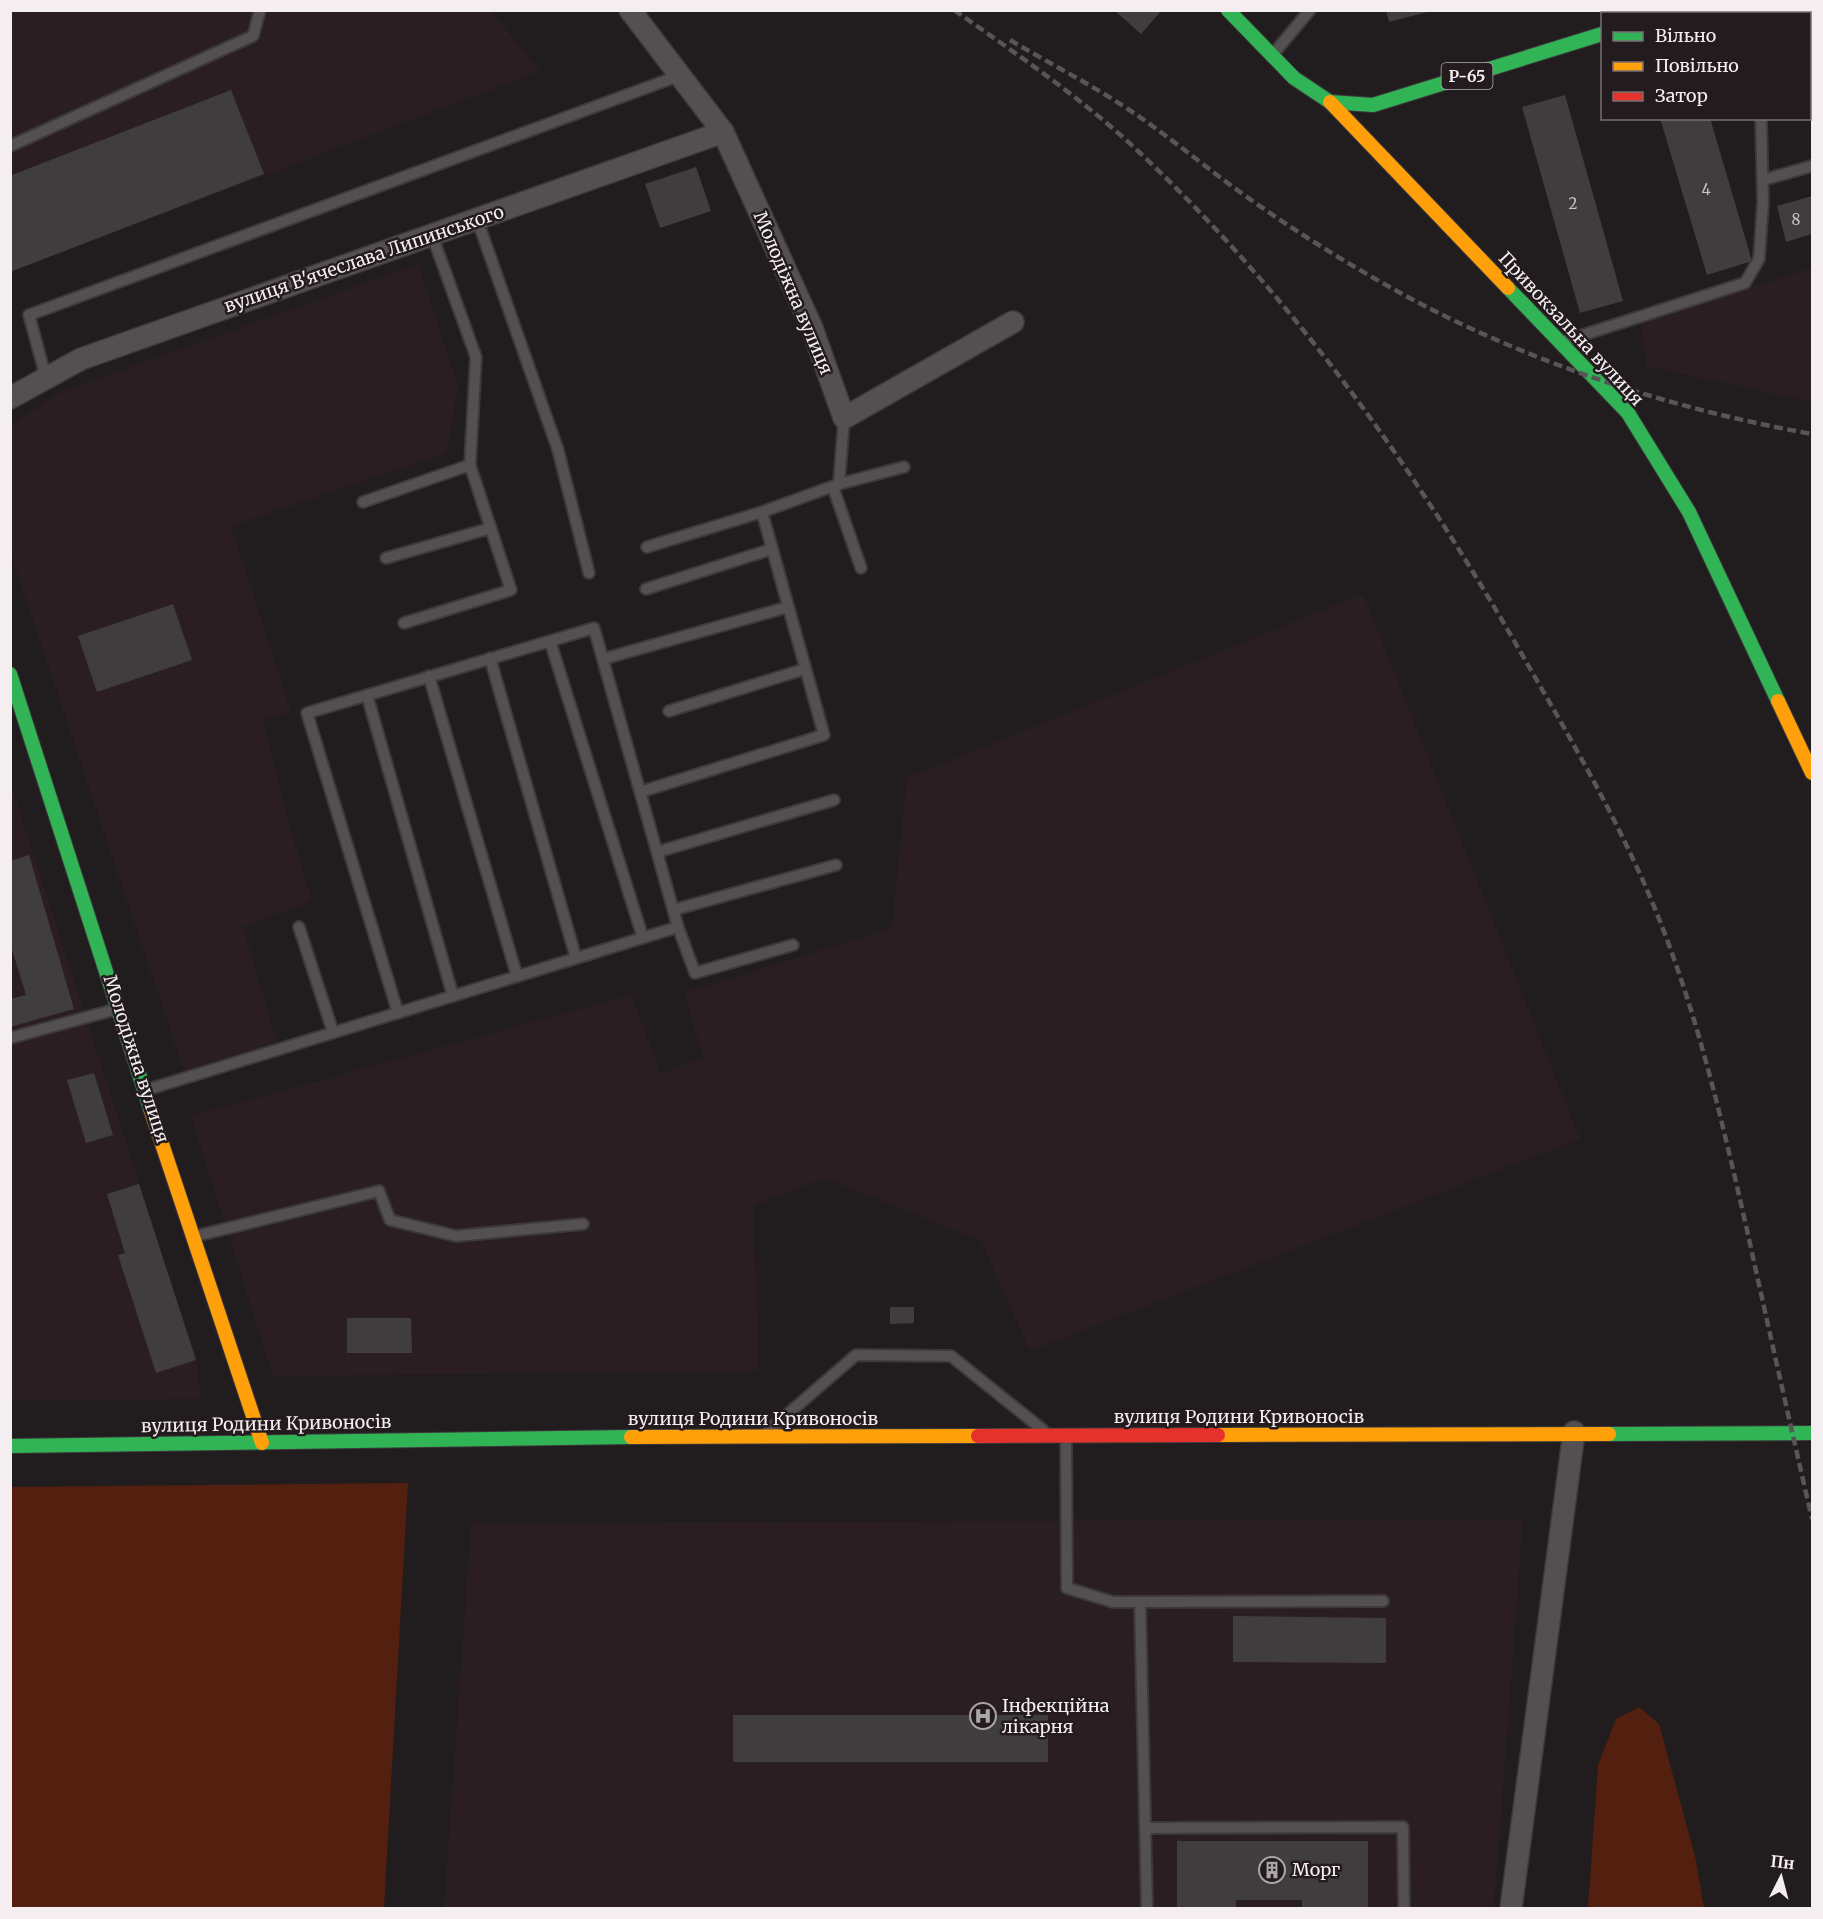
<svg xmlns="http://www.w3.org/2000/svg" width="1823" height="1919" font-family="Merriweather,serif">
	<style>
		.built { fill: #2b1e22 }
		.green { fill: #531f0e }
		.building { fill: #403d3f }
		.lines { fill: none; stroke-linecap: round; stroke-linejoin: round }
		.lane-casing { stroke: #3c393a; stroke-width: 14 }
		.street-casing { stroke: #3c393a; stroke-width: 24 }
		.fast-casing { stroke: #3c393a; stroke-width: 16 }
		.slow-casing { stroke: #3c393a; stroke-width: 16 }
		.jam-casing { stroke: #3c393a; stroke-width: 16 }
		.lane { stroke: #545052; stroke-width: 10 }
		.street { stroke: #545052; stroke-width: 21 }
		.fast { stroke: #30b455; stroke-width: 14 }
		.slow { stroke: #ff9f0a; stroke-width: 14 }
		.jam { stroke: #e5322d; stroke-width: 14 }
		.rail { stroke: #585556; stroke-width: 4.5; stroke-dasharray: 9 4.5; stroke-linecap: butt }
		.labels { text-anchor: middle; stroke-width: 5; stroke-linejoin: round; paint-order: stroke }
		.number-label { font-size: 15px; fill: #c7c2c4 }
		.shield { fill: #231b1d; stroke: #b5afb1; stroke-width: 1.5 }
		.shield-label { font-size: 16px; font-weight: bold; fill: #f4eef0 }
		.street-label { font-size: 18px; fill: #f4eef0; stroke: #231b1d }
		.poi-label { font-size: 18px; fill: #f4eef0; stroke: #231b1d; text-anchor: start }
	</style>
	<rect width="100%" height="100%" fill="#211d1e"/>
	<g class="built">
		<polygon points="11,11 491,11 540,71 11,272"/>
		<polygon points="418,264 458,385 447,453 231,526 291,712 263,720 288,821 312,901 243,927 277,1042 184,1071 11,554 10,426 61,392"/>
		<polygon points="1812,268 1812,402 1646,366 1642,323"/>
		<polygon points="1363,594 1580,1139 1030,1351 981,1241 825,1178 753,1206 759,1371 273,1376 191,1116 631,995 661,1074 703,1057 684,993 892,928 907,778"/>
		<polygon points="10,781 196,1360 201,1399 11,1400"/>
		<polygon points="1523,1519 1494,1908 444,1908 471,1523"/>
	</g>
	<g class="green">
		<polygon points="408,1483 384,1908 11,1908 11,1487"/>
		<polygon points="1639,1707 1659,1724 1695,1856 1704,1908 1588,1908 1598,1765 1616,1719"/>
	</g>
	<g class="building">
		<polygon points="1114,10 1162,10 1141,34"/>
		<polygon points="1386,10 1431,10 1431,11 1389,22"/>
		<polygon points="1812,37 1812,76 1810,77 1810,38"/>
		<polygon points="231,90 264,174 10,272 10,171 12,175"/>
		<polygon points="1565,95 1623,301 1580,313 1522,107"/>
		<polygon points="1660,118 1710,118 1752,261 1707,275"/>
		<polygon points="696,167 711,211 660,228 645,184"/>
		<polygon points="1812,196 1812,234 1786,242 1777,206"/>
		<polygon points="173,604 192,660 97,692 78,636"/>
		<polygon points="29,855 74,1009 10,1027 10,999 26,995 10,943 10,861"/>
		<polygon points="94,1073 113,1135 86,1143 67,1080"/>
		<polygon points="139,1184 196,1360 156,1373 118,1255 125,1253 107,1194"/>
		<polygon points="890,1307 914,1307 914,1323 890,1324"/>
		<polygon points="347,1318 411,1318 412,1353 347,1353"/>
		<polygon points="1233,1616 1386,1618 1386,1663 1233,1662"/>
		<rect x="733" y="1715" width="315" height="47"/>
		<polygon points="1177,1841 1368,1841 1368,1908 1302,1908 1302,1900 1236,1900 1236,1908 1177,1908"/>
	</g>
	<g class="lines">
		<defs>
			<g id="lane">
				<polyline points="1635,10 1636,14"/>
				<polyline points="1274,53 1310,10"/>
				<polyline points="10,146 253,36 260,10"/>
				<polyline points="1763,180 1812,166"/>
				<polyline points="477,219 558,450 589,573"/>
				<polyline points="1564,341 1745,283 1759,259 1763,202 1761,118"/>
				<polyline points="46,378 29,315 681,75"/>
				<polyline points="839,484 844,418"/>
				<polyline points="833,487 861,568"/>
				<polyline points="363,502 470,465"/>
				<polyline points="647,547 762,512"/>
				<polyline points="386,558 491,528"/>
				<polyline points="646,589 772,549"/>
				<polyline points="404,623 511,590 470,465 476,357 432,235"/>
				<polyline points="550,641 643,938"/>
				<polyline points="490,658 576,958"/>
				<polyline points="603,659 788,607"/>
				<polyline points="429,676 517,976"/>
				<polyline points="367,695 453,996"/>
				<polyline points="669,711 805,669"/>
				<polyline points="640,792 824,735 762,512 839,484 904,467"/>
				<polyline points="657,852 834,800"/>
				<polyline points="673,910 836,865"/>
				<polyline points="299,927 333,1032"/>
				<polyline points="398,1013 307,713 594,628 678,927 695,973 793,945"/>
				<polyline points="10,1038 117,1009"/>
				<polyline points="146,1090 678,927"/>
				<polyline points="192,1237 379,1191 390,1220 456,1236 583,1224"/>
				<polyline points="768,1431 856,1355 951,1356 1043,1430"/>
				<polyline points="1066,1436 1067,1588 1113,1602 1383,1601"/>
				<polyline points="1140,1602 1147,1908"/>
				<polyline points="1145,1828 1403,1827 1404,1908"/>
			</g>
			<g id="street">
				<polyline points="630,10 723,132 812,328 844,418 1013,322"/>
				<polyline points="10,398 81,359 723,132"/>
				<polyline points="1511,1908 1574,1432"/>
			</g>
			<g id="fast">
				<polyline points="1228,10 1294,78 1330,102 1373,105 1602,34"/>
				<polyline points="1668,14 1677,10"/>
				<polyline points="1508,288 1628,413 1689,512 1778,701"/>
				<polyline points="10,674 150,1108"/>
				<polyline points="1609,1434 1812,1433"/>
				<polyline points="10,1446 631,1437"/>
			</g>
			<g id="slow">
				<polyline points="1330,102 1508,288"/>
				<polyline points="1778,701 1812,773"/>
				<polyline points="150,1108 262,1443"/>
				<polyline points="1218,1435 1609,1434"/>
				<polyline points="631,1437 978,1436"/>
			</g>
			<polyline id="jam" points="978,1436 1218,1435"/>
		</defs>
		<use href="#lane" class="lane-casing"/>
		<use href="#street" class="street-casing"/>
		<use href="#fast" class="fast-casing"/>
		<use href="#slow" class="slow-casing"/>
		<use href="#jam" class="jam-casing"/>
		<use href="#lane" class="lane"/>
		<use href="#street" class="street"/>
		<use href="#fast" class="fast"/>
		<use href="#slow" class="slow"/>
		<use href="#jam" class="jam"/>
		<g class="rail">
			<path d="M954,10C1018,55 1083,99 1139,152C1297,301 1421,477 1528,665C1580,755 1633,846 1669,945C1703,1037 1725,1134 1747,1230C1768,1326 1790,1423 1812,1519"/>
			<path d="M1010,40C1049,63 1090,84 1128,109C1164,133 1198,161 1233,187C1288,227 1347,264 1406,296C1532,364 1672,409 1812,434"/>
		</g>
	</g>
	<defs>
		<symbol id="hospital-ring" viewBox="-11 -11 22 22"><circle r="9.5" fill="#231b1d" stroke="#aaa5a6" stroke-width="1.5"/><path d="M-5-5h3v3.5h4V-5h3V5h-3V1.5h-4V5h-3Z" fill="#aaa5a6"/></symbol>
		<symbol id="building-ring" viewBox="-11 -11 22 22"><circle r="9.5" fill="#231b1d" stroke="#aaa5a6" stroke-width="1.5"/><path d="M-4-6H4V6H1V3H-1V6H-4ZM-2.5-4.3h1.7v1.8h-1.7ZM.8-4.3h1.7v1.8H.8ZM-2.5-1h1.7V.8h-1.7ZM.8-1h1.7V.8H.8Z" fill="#aaa5a6"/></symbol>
	</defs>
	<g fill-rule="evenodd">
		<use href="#hospital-ring" x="968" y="1701" width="30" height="30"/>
		<use href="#building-ring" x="1257" y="1855" width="30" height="30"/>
	</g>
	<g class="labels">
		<g class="number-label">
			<text x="1706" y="195">4</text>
			<text x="1573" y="209">2</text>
			<text x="1796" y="225">8</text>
		</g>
		<rect class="shield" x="1441.5" y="63" width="51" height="26" rx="4.5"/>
		<g class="shield-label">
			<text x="1467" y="82">Р-65</text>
		</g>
		<g class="street-label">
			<text transform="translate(364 259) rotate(-19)" y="6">вулиця В'ячеслава Липинського</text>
			<text transform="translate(793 293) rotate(67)" y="6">Молодіжна вулиця</text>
			<text transform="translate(1571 329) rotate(47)" y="6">Привокзальна вулиця</text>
			<text transform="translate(136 1059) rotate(72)" y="6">Молодіжна вулиця</text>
			<text x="1239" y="1423">вулиця Родини Кривоносів</text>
			<text x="753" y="1425">вулиця Родини Кривоносів</text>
			<text transform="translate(266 1424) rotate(-1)" y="6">вулиця Родини Кривоносів</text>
		</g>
		<g class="poi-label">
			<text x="1002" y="1712">Інфекційна<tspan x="1002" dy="21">лікарня</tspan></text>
			<text x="1292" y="1876">Морг</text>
		</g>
	</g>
	<rect width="1823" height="1919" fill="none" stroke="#f4eef0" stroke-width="24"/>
	<rect x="1601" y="12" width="210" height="108" fill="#231b1d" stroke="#776f71" stroke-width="1.5"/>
	<rect x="1613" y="32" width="30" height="9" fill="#30b455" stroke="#776f71" stroke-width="1.5"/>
	<text x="1655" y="42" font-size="18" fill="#f4eef0">Вільно</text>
	<rect x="1613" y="62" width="30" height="9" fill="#ff9f0a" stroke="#776f71" stroke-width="1.5"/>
	<text x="1655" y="72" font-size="18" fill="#f4eef0">Повільно</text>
	<rect x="1613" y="92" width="30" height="9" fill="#e5322d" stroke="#776f71" stroke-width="1.5"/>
	<text x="1655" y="102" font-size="18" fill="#f4eef0">Затор</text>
	<g transform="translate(1781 1877) rotate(6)" stroke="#231b1d" stroke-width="4.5" paint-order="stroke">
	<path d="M0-4.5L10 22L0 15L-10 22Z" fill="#f4eef0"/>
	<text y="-9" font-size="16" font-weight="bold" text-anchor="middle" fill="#f4eef0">Пн</text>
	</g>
</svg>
